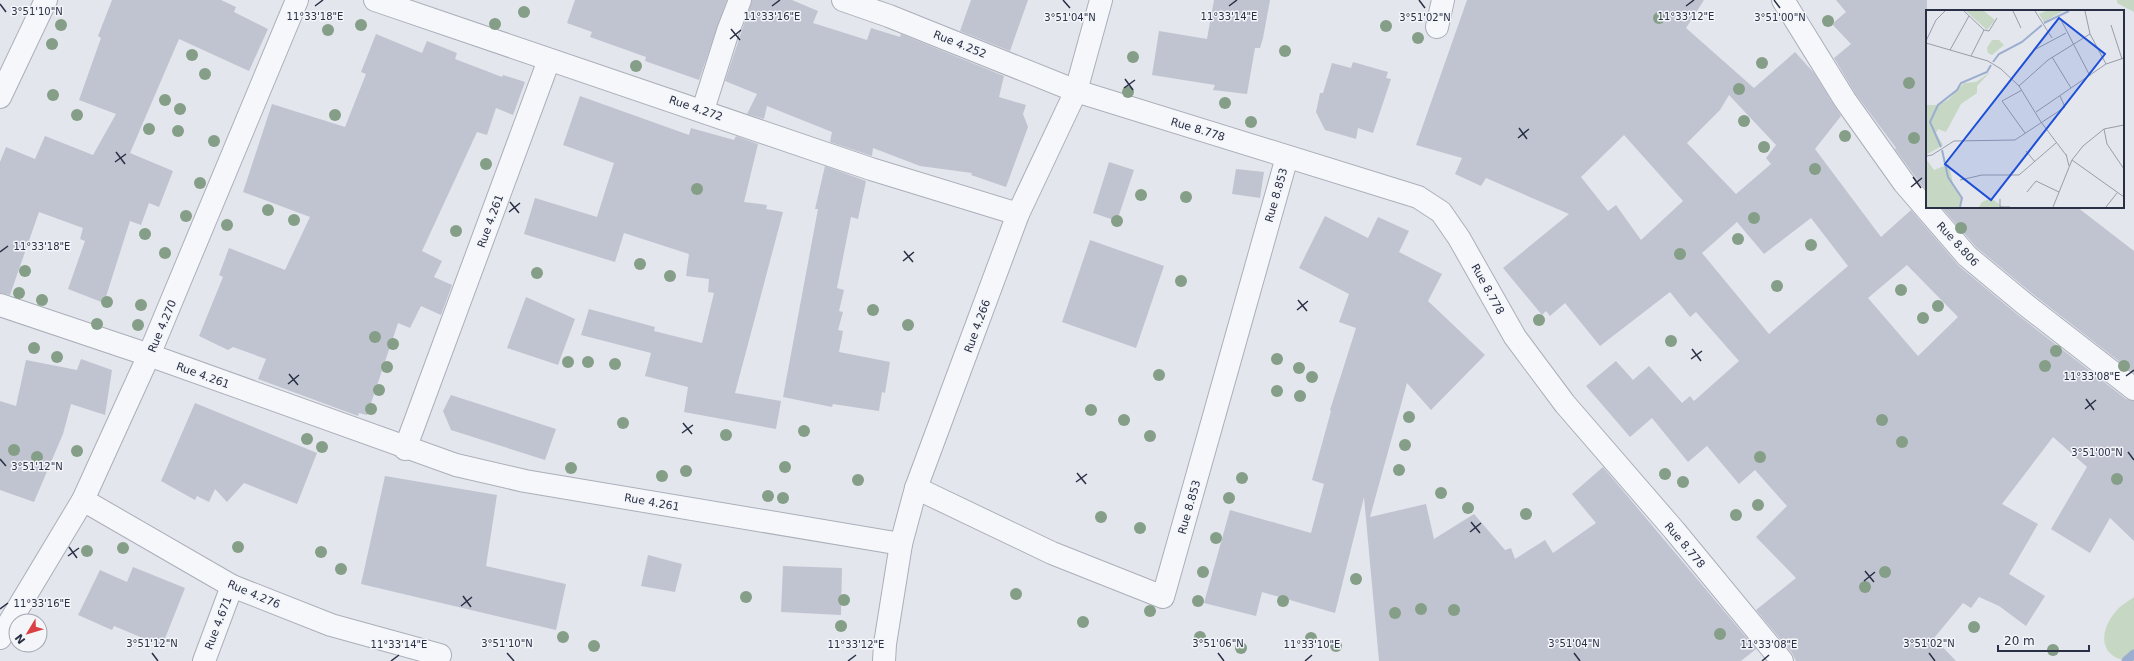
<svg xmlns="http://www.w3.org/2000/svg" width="2134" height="661" font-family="'DejaVu Sans',sans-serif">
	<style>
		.green { fill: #c6d7c3 }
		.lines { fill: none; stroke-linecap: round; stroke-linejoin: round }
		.stream { stroke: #9baecf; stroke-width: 9 }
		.building { fill: #c0c4d0; fill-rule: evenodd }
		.minor-casing { stroke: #abafba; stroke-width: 24 }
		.tertiary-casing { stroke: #abafba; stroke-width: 24 }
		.minor { stroke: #f6f7fa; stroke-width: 22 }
		.tertiary { stroke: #f6f7fa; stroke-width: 22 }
		.tree { fill: #859e87 }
		.ticks { fill: none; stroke: #293046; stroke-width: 1.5 }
		.labels { text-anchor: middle; stroke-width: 3; stroke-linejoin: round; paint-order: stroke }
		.street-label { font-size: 11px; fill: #293046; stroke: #f3f5f9 }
		.inset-river { fill: none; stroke: #9baecf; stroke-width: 2 }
		.inset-road { fill: none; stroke: #999daa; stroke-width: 1 }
		.view { fill: #1d4ed8; fill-opacity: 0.15; stroke: #1d4ed8; stroke-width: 2 }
		.inset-edge { fill: none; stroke: #293046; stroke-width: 2 }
		.ticks-label { font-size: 10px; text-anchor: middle; fill: #293046; stroke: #f3f5f9; stroke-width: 3; stroke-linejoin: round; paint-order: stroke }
	</style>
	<rect width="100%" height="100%" fill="#e3e6ec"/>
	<g class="green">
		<polygon points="2117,0 2134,0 2134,12 2117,3"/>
		<path d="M2134,597V661C2099,661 2097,632 2117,610C2121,605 2129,601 2134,597Z"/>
	</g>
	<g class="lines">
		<polyline class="stream" points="2126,661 2134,654"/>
	</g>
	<g class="building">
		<polygon points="112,0 221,0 236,7 234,12 268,29 249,71 179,39 130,153 173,171 159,207 149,203 141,225 130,221 104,303 68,289 85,241 80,239 83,228 39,212 10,295 0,293 0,162 6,147 35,159 45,136 93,155 116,114 79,100 101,38 98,36"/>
		<polygon points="575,0 727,0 699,80 645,61 646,57 590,37 592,32 567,23"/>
		<polygon points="752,0 792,0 818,11 813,23 867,40 871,28 900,37 901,34 1004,76 999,97 1026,105 1023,114 1028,127 1006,187 971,175 972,173 920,166 873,148 872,156 830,142 832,132 767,106 764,119 747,114 757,94 725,81"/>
		<polygon points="971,0 1028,0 1010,51 960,31"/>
		<polygon points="1214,0 1270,0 1263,38 1260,48 1255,48 1247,94 1213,90 1215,85 1152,75 1159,31 1207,39"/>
		<path d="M1467,0H1704L1686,28L1754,88L1795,52L1814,73L1841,116L1815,149L1881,237L1911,210L1959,266L2018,315L2126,399L2134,401V541L2110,518L2090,553L2051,529L2087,467L2053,437L2002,504L2038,524L2009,574L2045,596L2026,626L1999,606L1979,597L1971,608L1963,603L1934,638L1956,661H1796L1792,653L1756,610L1796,578L1756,537L1787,506L1755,470L1739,484L1707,446L1688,462L1652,418L1630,437L1586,386L1616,361L1633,380L1649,366L1682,403L1690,396L1694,401L1739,361L1696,312L1690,317L1670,292L1600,346L1565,303L1550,316L1546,311L1542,315L1503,268L1569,214L1486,178L1481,186L1455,174L1462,158L1416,145ZM1729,95L1776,145L1766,158L1771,164L1736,194L1687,143L1720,110ZM1624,135L1683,201L1641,240L1616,205L1608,211L1581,177ZM1811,218L1848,266L1769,334L1702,253L1737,222L1764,254ZM1907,265L1958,317L1918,356L1868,298Z"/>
		<polygon points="1836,0 1927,0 1927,191 1914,175 1895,149 1896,148 1855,93 1834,58 1851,44 1832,24 1846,12"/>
		<polygon points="376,34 422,53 427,41 457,53 455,59 502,77 503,75 525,82 513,115 496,108 487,135 477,132 422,251 442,261 434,277 452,285 441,315 421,306 410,328 398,323 367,415 359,413 358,416 258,379 266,359 233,347 228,350 199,336 223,277 219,275 229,248 285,270 310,217 243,192 272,104 345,127 366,74 361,72"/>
		<polygon points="1353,62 1388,72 1386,78 1391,79 1373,133 1358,128 1356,139 1325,130 1316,112 1320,93 1323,93 1332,63 1351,68"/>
		<polygon points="580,96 689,135 691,128 734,140 736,136 758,144 744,202 767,205 766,209 783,212 735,393 781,401 776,429 684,412 688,387 645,376 651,353 581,335 589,309 655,327 654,331 702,343 714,293 708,292 709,279 686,276 689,254 624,233 615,262 524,234 535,198 597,217 614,163 563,145"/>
		<polygon points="1109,162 1134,170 1117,221 1093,213"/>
		<polygon points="825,166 866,181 858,219 851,217 837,288 844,290 839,311 843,312 838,330 843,331 839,352 890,362 885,393 882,392 879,411 833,404 832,407 783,397 818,209 815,209"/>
		<polygon points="1236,169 1264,172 1260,198 1232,194"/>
		<polygon points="1941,207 2077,207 2134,251 2134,373 2034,295 1976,247"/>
		<polygon points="1325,216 1368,238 1378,217 1409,231 1399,252 1442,274 1428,301 1485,355 1431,410 1407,383 1370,517 1426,504 1434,539 1474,514 1505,550 1511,548 1515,559 1545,540 1553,553 1596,523 1572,494 1603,467 1756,649 1741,661 1379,661 1364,497 1335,613 1262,592 1256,616 1204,603 1230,510 1311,533 1324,484 1312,480 1331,411 1330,410 1356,328 1339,322 1349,294 1299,268"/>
		<polygon points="1090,240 1164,266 1136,348 1062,322"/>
		<polygon points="526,297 575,319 558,365 507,348"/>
		<polygon points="81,359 112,370 105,415 71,404 63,434 34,502 0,490 0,401 16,406 26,360 77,370"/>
		<polygon points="451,395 556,429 545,460 451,430 443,411"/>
		<polygon points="195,403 317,453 297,504 244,483 227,502 215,489 209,502 197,496 195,500 161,481"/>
		<polygon points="385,476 497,495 486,566 566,584 556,630 361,584"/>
		<polygon points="648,555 682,564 675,592 641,586"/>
		<polygon points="783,566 842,568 841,615 781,612"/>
		<polygon points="133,567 185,588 162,646 114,626 112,630 78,615 100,570 127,582"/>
	</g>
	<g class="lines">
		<defs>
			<g id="minor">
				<polyline points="375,0 871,169 1018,214"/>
				<polyline points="843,0 889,16 1076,91 1418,197 1441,212 1459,238 1515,337 1565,404 1674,530 1782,661"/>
				<polyline points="1783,0 1845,100 1904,183 1967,256 2026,305 2134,389"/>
				<polyline points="1437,27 1443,0"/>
				<polyline points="0,97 46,0"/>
				<polyline points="703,110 728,31 740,0"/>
				<polyline points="0,305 149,355 456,465 525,481 901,544"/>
				<polyline points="405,449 549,60"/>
				<polyline points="916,488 1052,553 1163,597 1287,157"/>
				<polyline points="83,500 232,586 331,625 440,655"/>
				<polyline points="0,638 83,500 149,355 297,0"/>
				<polyline points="204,661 232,586"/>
			</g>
			<polyline id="tertiary" points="884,661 885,644 901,544 916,488 1018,214 1076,91 1101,0"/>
		</defs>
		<use href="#minor" class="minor-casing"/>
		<use href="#tertiary" class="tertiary-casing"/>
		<use href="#minor" class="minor"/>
		<use href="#tertiary" class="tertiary"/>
	</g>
	<g class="tree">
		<circle cx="524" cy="12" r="6"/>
		<circle cx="1659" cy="18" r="6"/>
		<circle cx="1828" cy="21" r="6"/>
		<circle cx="495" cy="24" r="6"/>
		<circle cx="61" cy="25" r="6"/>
		<circle cx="361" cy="25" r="6"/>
		<circle cx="1386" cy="26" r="6"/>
		<circle cx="328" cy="30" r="6"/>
		<circle cx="1418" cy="38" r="6"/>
		<circle cx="52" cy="44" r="6"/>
		<circle cx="1285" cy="51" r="6"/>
		<circle cx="192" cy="55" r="6"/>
		<circle cx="1133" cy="57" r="6"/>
		<circle cx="1762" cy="63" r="6"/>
		<circle cx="636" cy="66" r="6"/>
		<circle cx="205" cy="74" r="6"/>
		<circle cx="1909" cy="83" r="6"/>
		<circle cx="1739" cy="89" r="6"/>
		<circle cx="1128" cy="92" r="6"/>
		<circle cx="53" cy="95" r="6"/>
		<circle cx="165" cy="100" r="6"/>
		<circle cx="1225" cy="103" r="6"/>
		<circle cx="180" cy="109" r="6"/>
		<circle cx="77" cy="115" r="6"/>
		<circle cx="335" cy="115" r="6"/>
		<circle cx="1744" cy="121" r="6"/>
		<circle cx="1251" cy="122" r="6"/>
		<circle cx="149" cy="129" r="6"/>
		<circle cx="178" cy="131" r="6"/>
		<circle cx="1845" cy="136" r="6"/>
		<circle cx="1914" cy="138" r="6"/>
		<circle cx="214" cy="141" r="6"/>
		<circle cx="1764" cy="147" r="6"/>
		<circle cx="486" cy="164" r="6"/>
		<circle cx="1815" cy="169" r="6"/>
		<circle cx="200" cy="183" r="6"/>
		<circle cx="697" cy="189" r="6"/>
		<circle cx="1141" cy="195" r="6"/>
		<circle cx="1186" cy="197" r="6"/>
		<circle cx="268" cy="210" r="6"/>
		<circle cx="186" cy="216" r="6"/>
		<circle cx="1754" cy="218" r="6"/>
		<circle cx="294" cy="220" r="6"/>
		<circle cx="1117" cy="221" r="6"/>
		<circle cx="227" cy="225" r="6"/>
		<circle cx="1961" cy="228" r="6"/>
		<circle cx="456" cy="231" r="6"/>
		<circle cx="145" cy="234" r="6"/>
		<circle cx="1738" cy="239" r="6"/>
		<circle cx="1811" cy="245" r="6"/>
		<circle cx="165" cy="253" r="6"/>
		<circle cx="1680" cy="254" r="6"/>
		<circle cx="640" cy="264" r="6"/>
		<circle cx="25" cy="271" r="6"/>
		<circle cx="537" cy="273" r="6"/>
		<circle cx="670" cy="276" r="6"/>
		<circle cx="1181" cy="281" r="6"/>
		<circle cx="1777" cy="286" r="6"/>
		<circle cx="1901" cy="290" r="6"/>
		<circle cx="19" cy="293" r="6"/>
		<circle cx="42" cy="300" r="6"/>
		<circle cx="107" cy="302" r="6"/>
		<circle cx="141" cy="305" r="6"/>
		<circle cx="1938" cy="306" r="6"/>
		<circle cx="873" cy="310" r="6"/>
		<circle cx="1923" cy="318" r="6"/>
		<circle cx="1539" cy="320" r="6"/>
		<circle cx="97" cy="324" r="6"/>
		<circle cx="138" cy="325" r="6"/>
		<circle cx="908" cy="325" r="6"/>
		<circle cx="375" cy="337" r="6"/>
		<circle cx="1671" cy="341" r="6"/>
		<circle cx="393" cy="344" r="6"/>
		<circle cx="34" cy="348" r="6"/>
		<circle cx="2056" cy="351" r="6"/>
		<circle cx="57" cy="357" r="6"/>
		<circle cx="1277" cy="359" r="6"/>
		<circle cx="568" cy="362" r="6"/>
		<circle cx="588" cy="362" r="6"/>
		<circle cx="615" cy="364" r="6"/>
		<circle cx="2045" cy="366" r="6"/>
		<circle cx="2124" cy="366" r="6"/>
		<circle cx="387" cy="367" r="6"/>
		<circle cx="1299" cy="368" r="6"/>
		<circle cx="1159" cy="375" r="6"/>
		<circle cx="1312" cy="377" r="6"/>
		<circle cx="379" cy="390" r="6"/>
		<circle cx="1277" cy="391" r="6"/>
		<circle cx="1300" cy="396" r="6"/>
		<circle cx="371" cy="409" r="6"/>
		<circle cx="1091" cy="410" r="6"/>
		<circle cx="1409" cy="417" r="6"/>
		<circle cx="1124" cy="420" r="6"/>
		<circle cx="1882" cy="420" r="6"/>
		<circle cx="623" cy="423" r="6"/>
		<circle cx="804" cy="431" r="6"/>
		<circle cx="726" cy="435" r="6"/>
		<circle cx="1150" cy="436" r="6"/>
		<circle cx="307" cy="439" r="6"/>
		<circle cx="1902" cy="442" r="6"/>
		<circle cx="1405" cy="445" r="6"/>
		<circle cx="322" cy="447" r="6"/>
		<circle cx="14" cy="450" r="6"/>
		<circle cx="77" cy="451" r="6"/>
		<circle cx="37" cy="457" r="6"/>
		<circle cx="1760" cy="457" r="6"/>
		<circle cx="785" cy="467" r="6"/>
		<circle cx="571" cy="468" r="6"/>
		<circle cx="1399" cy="470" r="6"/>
		<circle cx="686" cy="471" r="6"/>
		<circle cx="1665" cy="474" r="6"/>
		<circle cx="662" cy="476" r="6"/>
		<circle cx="1242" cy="478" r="6"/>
		<circle cx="2117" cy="479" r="6"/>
		<circle cx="858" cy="480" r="6"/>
		<circle cx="1683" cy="482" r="6"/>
		<circle cx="1441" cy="493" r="6"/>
		<circle cx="768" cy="496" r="6"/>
		<circle cx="783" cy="498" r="6"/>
		<circle cx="1229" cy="498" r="6"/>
		<circle cx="1758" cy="505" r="6"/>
		<circle cx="1468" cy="508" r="6"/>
		<circle cx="1526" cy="514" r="6"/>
		<circle cx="1736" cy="515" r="6"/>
		<circle cx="1101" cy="517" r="6"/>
		<circle cx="1140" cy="528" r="6"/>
		<circle cx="1216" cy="538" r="6"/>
		<circle cx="238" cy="547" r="6"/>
		<circle cx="123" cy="548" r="6"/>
		<circle cx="87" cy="551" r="6"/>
		<circle cx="321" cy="552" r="6"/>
		<circle cx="341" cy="569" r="6"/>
		<circle cx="1203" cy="572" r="6"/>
		<circle cx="1885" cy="572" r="6"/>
		<circle cx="1356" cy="579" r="6"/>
		<circle cx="1865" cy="587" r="6"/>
		<circle cx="1016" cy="594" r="6"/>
		<circle cx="746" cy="597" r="6"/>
		<circle cx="844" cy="600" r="6"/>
		<circle cx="1198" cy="601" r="6"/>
		<circle cx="1283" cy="601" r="6"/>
		<circle cx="1421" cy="609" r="6"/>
		<circle cx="1454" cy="610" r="6"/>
		<circle cx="1150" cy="611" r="6"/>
		<circle cx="1395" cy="613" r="6"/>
		<circle cx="1083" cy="622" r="6"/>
		<circle cx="841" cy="626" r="6"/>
		<circle cx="1974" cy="627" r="6"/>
		<circle cx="1720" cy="634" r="6"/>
		<circle cx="563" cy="637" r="6"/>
		<circle cx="1200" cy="637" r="6"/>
		<circle cx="1311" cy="638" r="6"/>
		<circle cx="594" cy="646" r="6"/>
		<circle cx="1336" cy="646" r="6"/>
		<circle cx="1241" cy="648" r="6"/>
		<circle cx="2053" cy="650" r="6"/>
	</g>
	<path class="ticks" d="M1063,0L1070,8M1419,0L1425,8M1774,0L1780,8M0,4L6,12M315,6L323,0M772,6L780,0M1229,6L1237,0M1686,6L1694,0M731,29L740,40M730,39L741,30M1125,79L1133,90M1124,88L1135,80M1519,128L1527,139M1518,138L1529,129M116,152L125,164M115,162L126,154M1913,177L1921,188M1911,187L1922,178M510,202L519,213M509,212L520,203M904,251L913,262M0,252L8,246M903,261L914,252M1298,300L1307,311M1297,310L1308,301M1692,349L1701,361M1691,359L1702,351M289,374L298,385M2126,376L2134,370M288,384L299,375M2086,399L2094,410M2085,409L2096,400M683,423L692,434M682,433L693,425M2128,452L2134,460M0,459L6,466M1077,473L1086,484M1076,482L1087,474M1471,522L1480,533M1470,532L1481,523M69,547L77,558M68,556L79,548M1865,571L1874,582M1864,581L1875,572M463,596L471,607M461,606L472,597M0,609L8,603M152,653L158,661M507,653L514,661M1218,653L1224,661M1574,653L1580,661M1929,653L1935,661M391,661L399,655M848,661L856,655M1305,661L1312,655M1762,661L1769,655"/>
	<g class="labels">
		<g class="street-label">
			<text transform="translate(960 44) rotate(22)" y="4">Rue 4.252</text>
			<text transform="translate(696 108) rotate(19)" y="4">Rue 4.272</text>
			<text transform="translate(1198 129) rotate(17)" y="4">Rue 8.778</text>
			<text transform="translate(1276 195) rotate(-74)" y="4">Rue 8.853</text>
			<text transform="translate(490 221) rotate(-70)" y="4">Rue 4.261</text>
			<text transform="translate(1958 244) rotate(47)" y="4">Rue 8.806</text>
			<text transform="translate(1488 289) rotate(61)" y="4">Rue 8.778</text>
			<text transform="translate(162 326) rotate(-67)" y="4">Rue 4.270</text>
			<text transform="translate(977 326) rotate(-70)" y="4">Rue 4.266</text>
			<text transform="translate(203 375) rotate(20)" y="4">Rue 4.261</text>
			<text transform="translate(652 502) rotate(10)" y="4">Rue 4.261</text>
			<text transform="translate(1189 507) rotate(-74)" y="4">Rue 8.853</text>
			<text transform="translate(1685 545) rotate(50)" y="4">Rue 8.778</text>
			<text transform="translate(254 594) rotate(23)" y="4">Rue 4.276</text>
			<text transform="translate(218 623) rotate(-69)" y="4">Rue 4.671</text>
		</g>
	</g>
	<g transform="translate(1926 10)">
		<rect width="198" height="198" fill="#e3e6ec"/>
		<path d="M40,1H58L69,10L61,20ZM120,1H137L118,12L113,4ZM66,30H73L78,35L66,45L62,43L61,38ZM64,62L51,76V83L35,94L20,122L12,119L10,123L17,135L0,145V95H11L22,90L38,73L50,72ZM0,149L8,160L23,154L27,174L36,188L33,197H0ZM65,188L77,197H53L56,192Z" fill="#c6d7c3"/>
		<path class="inset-river" d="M118,13L143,1M67,52L73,44L96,32L116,15M15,137L4,112L12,95L31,80L35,73L61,62L65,55M16,140L22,167L36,188L34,197"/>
		<path class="inset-road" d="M38,1L58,20M87,1L95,18M109,1L126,28M159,1L164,24L180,54M134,8L164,66M185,15L196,49M0,31L10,10L19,1M0,33L62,51L75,59L93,76L115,112L140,145M110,39L140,23M24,40L43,6M45,46L58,20L63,21L71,8M126,47L145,78M93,76L122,50L164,24M96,80L76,91L99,123M110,102L180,54L198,48M178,119L181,134L198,159M100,141L109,152M140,144L143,156M0,146L6,145L28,131L89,130L139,97L134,86M146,150L198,187M34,170L56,165H93L130,133M101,182L110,171L133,182M74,189V197H84M127,197L146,150L157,136L178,119L198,115M180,197L191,183"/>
		<path class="view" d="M133,8L179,44L65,190L19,154Z"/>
		<rect width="198" height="198" class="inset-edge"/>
	</g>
	<g class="ticks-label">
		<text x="37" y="15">3°51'10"N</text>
		<text x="315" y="20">11°33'18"E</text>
		<text x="772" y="20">11°33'16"E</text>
		<text x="1229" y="20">11°33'14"E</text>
		<text x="1686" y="20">11°33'12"E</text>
		<text x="1070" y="21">3°51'04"N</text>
		<text x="1425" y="21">3°51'02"N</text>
		<text x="1780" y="21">3°51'00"N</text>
		<text x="42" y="250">11°33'18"E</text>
		<text x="2092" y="380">11°33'08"E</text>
		<text x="2097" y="456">3°51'00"N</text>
		<text x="37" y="470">3°51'12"N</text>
		<text x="42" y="607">11°33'16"E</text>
		<text x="152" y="647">3°51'12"N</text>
		<text x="507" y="647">3°51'10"N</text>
		<text x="1218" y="647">3°51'06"N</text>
		<text x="1574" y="647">3°51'04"N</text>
		<text x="1929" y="647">3°51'02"N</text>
		<text x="399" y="648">11°33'14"E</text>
		<text x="856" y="648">11°33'12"E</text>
		<text x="1312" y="648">11°33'10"E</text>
		<text x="1769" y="648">11°33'08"E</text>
	</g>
	<g transform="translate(28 633) rotate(232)"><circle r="19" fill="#f3f5f9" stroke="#a2a6b1"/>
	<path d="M0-3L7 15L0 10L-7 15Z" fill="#da3f43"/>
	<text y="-6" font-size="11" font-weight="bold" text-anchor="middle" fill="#293046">N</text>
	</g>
	<path d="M1998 645v6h91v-6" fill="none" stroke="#293046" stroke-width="2"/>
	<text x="2004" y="645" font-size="12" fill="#293046" stroke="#f3f5f9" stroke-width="3" paint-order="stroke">20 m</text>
</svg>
